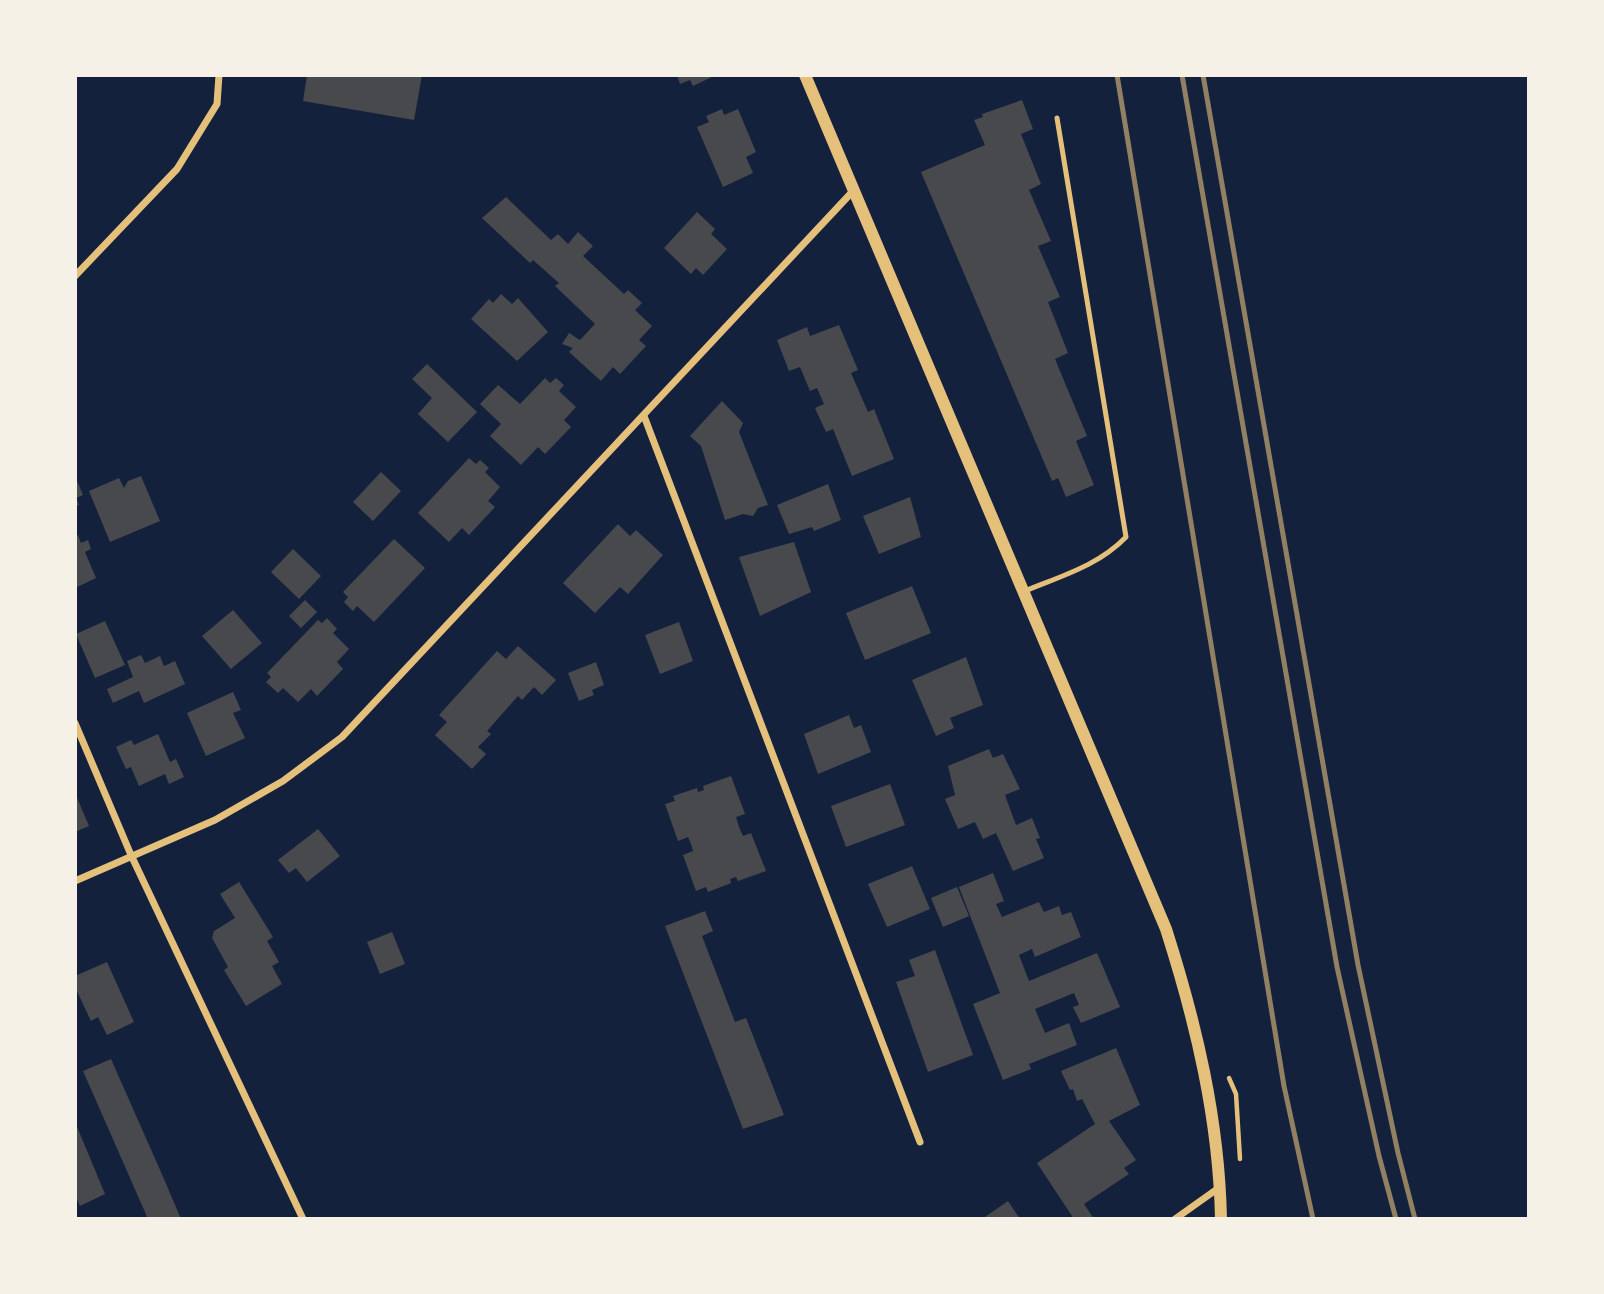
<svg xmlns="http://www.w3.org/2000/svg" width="1604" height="1294" font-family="Karla,sans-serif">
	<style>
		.building { fill: #48494c }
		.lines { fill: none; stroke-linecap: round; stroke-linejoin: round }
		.path { stroke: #e5c07b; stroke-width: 4.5 }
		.service { stroke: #e5c07b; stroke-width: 5 }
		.minor { stroke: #e5c07b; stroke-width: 7 }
		.tertiary { stroke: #e5c07b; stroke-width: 12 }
		.rail { stroke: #918062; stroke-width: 5 }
	</style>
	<rect width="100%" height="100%" fill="#14213d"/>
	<g class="building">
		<polygon points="307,75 422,75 414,120 303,101"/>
		<polygon points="677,75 712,75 712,77 693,86 690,80 680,84"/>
		<polygon points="1022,100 1033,129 1021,134 1041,184 1029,190 1051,241 1038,246 1060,297 1048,302 1068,353 1055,359 1087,436 1076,441 1094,485 1066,497 1058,478 1052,481 921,172 985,145 974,120 983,117 982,114"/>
		<polygon points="722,109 724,115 738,109 756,152 746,157 753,173 723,187 697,127 709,122 706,116"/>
		<polygon points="506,197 551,240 558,234 568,244 578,232 593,246 583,256 624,294 628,290 642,303 635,310 652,326 639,340 646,346 620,374 613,367 601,381 569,352 573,348 562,344 569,333 580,340 595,324 555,286 559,283 533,260 530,263 482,218"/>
		<polygon points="697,212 715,229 711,234 727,249 703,275 696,268 691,274 664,248"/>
		<polygon points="501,294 512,304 518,298 548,332 517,361 471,319 489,299 493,303"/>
		<polygon points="839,325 858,370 851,373 868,412 874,409 894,459 852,476 833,429 826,432 815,408 824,404 817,388 810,391 800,367 789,371 777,340 807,327 810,336"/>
		<polygon points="427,364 477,412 448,442 418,414 432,398 412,379"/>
		<polygon points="545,378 550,383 556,378 564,385 559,391 576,407 564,420 571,427 545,454 538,447 521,465 490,436 501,424 480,404 498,385 520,404"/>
		<polygon points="722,401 743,423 739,432 768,505 758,508 753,516 743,514 725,520 701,446 690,436"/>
		<polygon points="469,458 476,464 480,460 489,468 485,472 500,487 488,501 495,507 469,535 462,528 449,542 418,513"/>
		<polygon points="381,472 401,491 373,521 353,502"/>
		<polygon points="75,476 83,495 76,498 79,505 75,506"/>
		<polygon points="141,476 160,521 110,542 89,491 119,478 124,488 128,481"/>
		<polygon points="828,484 841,520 814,531 812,527 789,534 777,505"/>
		<polygon points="910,497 921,537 879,554 863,516"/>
		<polygon points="618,524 630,536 636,530 663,555 628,594 620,587 595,613 563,583"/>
		<polygon points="78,535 81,543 88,540 91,549 85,552 96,578 75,588 75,537"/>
		<polygon points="394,539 425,568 374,622 357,606 353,611 344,602 348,597 343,592"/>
		<polygon points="794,542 811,592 760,616 739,557"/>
		<polygon points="293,549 321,576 299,599 271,572"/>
		<polygon points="912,586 931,633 865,660 846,613"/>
		<polygon points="305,600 317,612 301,628 289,616"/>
		<polygon points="233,610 262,643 231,669 202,636"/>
		<polygon points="327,618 337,629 333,633 349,649 337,662 343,669 317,696 311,689 298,702 283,688 278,693 266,682 271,677 267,673 318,620 322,623"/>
		<polygon points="105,621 125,665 95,678 76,634"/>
		<polygon points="679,622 693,661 660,674 645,635"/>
		<polygon points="518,646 556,680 542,695 534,687 522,700 518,696 487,731 491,734 478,747 486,754 472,769 435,735 447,722 439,715 497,651 506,659"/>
		<polygon points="141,655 145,663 160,656 164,666 175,661 185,684 144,703 139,691 113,703 107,689 133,677 127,661"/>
		<polygon points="966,657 983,705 950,718 954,728 936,736 912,680"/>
		<polygon points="596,662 604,685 592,690 594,695 579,701 568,673"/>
		<polygon points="233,692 241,710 233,713 245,738 206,756 187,713"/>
		<polygon points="849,715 854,728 861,725 871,752 818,774 804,734"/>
		<polygon points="158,734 170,762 176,759 184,777 169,784 165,774 139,786 131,767 126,769 116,747 131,740 134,745"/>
		<polygon points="989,749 993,758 1003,754 1020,789 1005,795 1016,825 1032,818 1040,838 1036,839 1044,858 1013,871 996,833 983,839 975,822 958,829 945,799 955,795 948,766"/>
		<polygon points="731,776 745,814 736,817 739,827 743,836 751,833 766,871 738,881 736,877 730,879 731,883 708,892 706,887 696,891 683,855 693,851 691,844 688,837 678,841 665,804 675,801 673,796 697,788 698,792 704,790 703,786"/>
		<polygon points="890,784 905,825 846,847 831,806"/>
		<polygon points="75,793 89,826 75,832"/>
		<polygon points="318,829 340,856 307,882 296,868 289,873 278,860"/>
		<polygon points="912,866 930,909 887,927 868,884"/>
		<polygon points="993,873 1004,901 996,904 1002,917 1039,902 1044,912 1059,906 1062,915 1071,912 1081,937 1035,957 1032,949 1019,955 1029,981 1097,953 1120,1007 1081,1023 1073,1007 1079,1005 1074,993 1035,1009 1045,1033 1069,1023 1077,1045 1029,1064 1031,1069 1003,1080 973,1004 1000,993 959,887"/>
		<polygon points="239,882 273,937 267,941 279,962 272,966 282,984 246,1006 224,970 228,967 212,938 214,931 235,918 220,894"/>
		<polygon points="957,887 969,916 943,927 931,898"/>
		<polygon points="705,911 713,931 702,936 735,1022 746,1018 784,1115 743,1129 665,926"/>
		<polygon points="392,932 405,964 380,974 367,942"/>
		<polygon points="935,950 973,1055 928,1072 896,982 915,976 909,960"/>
		<polygon points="107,962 134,1022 107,1035 98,1017 91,1021 75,987 75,976"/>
		<polygon points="1116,1048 1140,1105 1109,1121 1136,1160 1124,1168 1129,1174 1084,1204 1094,1219 1074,1219 1037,1163 1095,1124 1082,1099 1077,1101 1073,1089 1070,1090 1061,1071"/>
		<polygon points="111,1059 164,1179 181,1219 148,1219 83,1071"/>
		<polygon points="75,1122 105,1194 80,1206 75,1195"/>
		<polygon points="1008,1201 1020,1219 982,1219"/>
	</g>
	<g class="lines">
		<polyline class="path" points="1229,1078 1236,1094 1240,1159"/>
		<path class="service" d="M1025,591C1061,576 1098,566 1126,537L1057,118"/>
		<g class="minor">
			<polyline points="75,276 177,169 217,104 219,75"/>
			<polyline points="644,416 920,1142"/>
			<polyline points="75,723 131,855 303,1219"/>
			<polyline points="75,881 215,820 283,781 342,737 854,190"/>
			<polyline points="1175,1219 1220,1187"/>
		</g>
		<path class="tertiary" d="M805,75L1166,929C1196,1023 1219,1119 1221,1219"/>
		<g class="rail">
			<polyline points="1117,75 1284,1086 1313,1219"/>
			<polyline points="1182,75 1337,967 1379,1156 1396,1219"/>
			<polyline points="1203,75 1358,965 1398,1153 1415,1219"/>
		</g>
	</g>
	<rect width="1604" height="1294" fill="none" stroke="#f6f1e7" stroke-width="154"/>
</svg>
